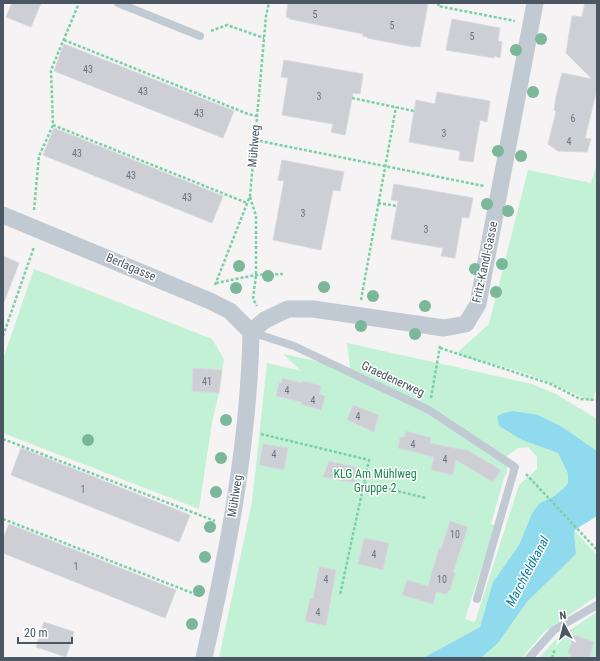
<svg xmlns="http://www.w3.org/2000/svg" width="600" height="661" font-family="'Roboto Condensed',sans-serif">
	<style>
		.green { fill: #c3f1d5; fill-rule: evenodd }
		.water { fill: #90daee }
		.building { fill: #cdcfd5; stroke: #d7d9de }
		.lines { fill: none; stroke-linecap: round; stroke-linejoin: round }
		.path { stroke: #7ad0a6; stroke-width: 2.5; stroke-dasharray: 3 2; stroke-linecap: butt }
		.service { stroke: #c1cad2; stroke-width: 8 }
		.minor { stroke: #c1cad2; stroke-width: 17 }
		.tree { fill: #7bb799 }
		.labels { text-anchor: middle; stroke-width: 3; stroke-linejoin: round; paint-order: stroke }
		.number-label { font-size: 10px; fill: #6b747e }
		.street-label { font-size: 12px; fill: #4a5661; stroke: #fff }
		.park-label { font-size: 12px; fill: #17864f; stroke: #fff }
		.water-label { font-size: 13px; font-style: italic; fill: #0c7c9b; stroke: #fff }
	</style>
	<rect width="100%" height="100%" fill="#f5f3f3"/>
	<g class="green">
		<path d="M597,163V387L592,402C567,390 542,378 515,370C499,365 483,362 467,358L461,356L458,352L489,324L528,170L591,183Z"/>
		<polygon points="34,269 212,339 224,359 222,370 193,369 192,390 219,393 212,422 199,509 3,433 3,359"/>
		<path d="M347,343L532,384L556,394L597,419V451L561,426L538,415L499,426L522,440L558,453L568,474V483L564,488L554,496L545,500L532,513L519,545L493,582L480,627L429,655L423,658H219L252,502L267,363L301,371L283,354L350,368ZM528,447L537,457V469L519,485L475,622L465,619L495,526L491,524L504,478L507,473V456L518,448Z"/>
		<polygon points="574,530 597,555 597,596 544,632 522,658 481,658 498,643 527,602 576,554"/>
		<polygon points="597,612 597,658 539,658 555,640"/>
	</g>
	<path class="water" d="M513,411L538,415L561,426L597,451V516C590,521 581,525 574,531L576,554L527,602L498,643L481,658H423L480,627L493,582L519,545L532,513L540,503L554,496L564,488L568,483V474L558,453L522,440L499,426L497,416L504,413Z"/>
	<g class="building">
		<polygon points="12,3 41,3 31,27 6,17"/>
		<polygon points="288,3 428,3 420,47 415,46 414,47 367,38 367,37 363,36 363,34 290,19 290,18 286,17"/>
		<polygon points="585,3 597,3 597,89 585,138 591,139 587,152 558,151 548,144 556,112 554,110 556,97 562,73 592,79 566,53 572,16 582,17"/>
		<polygon points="452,19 500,28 498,41 502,42 500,58 494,56 494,58 446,50"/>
		<polygon points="64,44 234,111 223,138 54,71"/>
		<polygon points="284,60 363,74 360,94 353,93 345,135 331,132 333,124 282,115 288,78 281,77"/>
		<polygon points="437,92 490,101 487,122 480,120 473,162 459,160 460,151 409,142 416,100 435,104"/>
		<polygon points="54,128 223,196 212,223 43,155"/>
		<polygon points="282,160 344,172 340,191 333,190 321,250 273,240 284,181 278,180"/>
		<polygon points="394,184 473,198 469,218 462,217 455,258 441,256 443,248 391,239 398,201 391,200"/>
		<polygon points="3,256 19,263 4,302 3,302"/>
		<polygon points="193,368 222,370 219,393 192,391"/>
		<polygon points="282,378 302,383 303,381 321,386 319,394 325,396 321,410 301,404 302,402 276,396 279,383 281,383"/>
		<polygon points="353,405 379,415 374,432 347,420"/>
		<polygon points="406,431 431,438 430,443 469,451 501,470 493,482 456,460 453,475 431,470 434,457 398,448 400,437 404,437"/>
		<polygon points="263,444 288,448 284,470 259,465"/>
		<polygon points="21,448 190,515 179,542 11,475"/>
		<polygon points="329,461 359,468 356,483 323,477"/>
		<polygon points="450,521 468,527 453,572 455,573 450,591 448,591 447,594 436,592 433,604 402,595 407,580 428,586 439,548 441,549"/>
		<polygon points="9,524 176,590 165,618 3,553 3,539"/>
		<polygon points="364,538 389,543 383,570 358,564"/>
		<polygon points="319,567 336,570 326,626 305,621 310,598 313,599"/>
		<polygon points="44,622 74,632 66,657 36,647"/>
		<polygon points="574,635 594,642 589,658 569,658 571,654 568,653"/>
	</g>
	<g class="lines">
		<g class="path">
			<polyline points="439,3 438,6 515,21"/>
			<polyline points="211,31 227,25 264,38"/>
			<polyline points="64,40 248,114 257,116"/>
			<polyline points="352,98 414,111"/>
			<polyline points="53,125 247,203"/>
			<polyline points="255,140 484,186"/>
			<polyline points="250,197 256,216 256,275 253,299 257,306"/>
			<polyline points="378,203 397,206"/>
			<polyline points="34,210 39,156 53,125 51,70 79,3"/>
			<polyline points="216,283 256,275 283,274"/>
			<polyline points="215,285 250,196 266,16 269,3"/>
			<polyline points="361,300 396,107"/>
			<polyline points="3,336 34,247"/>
			<polyline points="440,348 551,384 580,399 597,400"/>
			<polyline points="431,398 440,346"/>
			<polyline points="261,434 369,460 340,595"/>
			<polyline points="3,439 215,521"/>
			<polyline points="526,474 597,550"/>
			<polyline points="364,483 426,498"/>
			<polyline points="3,519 200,596"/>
			<polyline points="552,658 555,649"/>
		</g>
		<g class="service">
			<polyline points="118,3 200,36"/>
			<polyline points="251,332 294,346 429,410 515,467 477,599"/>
			<polyline points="529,658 554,630 597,605"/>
		</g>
		<g class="minor">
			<polyline points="3,215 210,301 230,311 251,332"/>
			<polyline points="251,332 265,320 288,309 313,309 444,328 466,324 478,304 535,3"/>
			<path d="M204,658C228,551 249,442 251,332"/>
		</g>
	</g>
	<g class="tree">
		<circle cx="541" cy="39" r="6"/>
		<circle cx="516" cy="50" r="6"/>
		<circle cx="533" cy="92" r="6"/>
		<circle cx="498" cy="151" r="6"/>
		<circle cx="521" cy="156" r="6"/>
		<circle cx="487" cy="204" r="6"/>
		<circle cx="508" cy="211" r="6"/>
		<circle cx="502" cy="264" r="6"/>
		<circle cx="239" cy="266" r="6"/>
		<circle cx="475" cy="269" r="6"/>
		<circle cx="268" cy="276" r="6"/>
		<circle cx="324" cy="287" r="6"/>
		<circle cx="236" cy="288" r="6"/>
		<circle cx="496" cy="292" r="6"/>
		<circle cx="373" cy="296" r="6"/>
		<circle cx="425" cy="306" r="6"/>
		<circle cx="361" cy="326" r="6"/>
		<circle cx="415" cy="334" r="6"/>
		<circle cx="226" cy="420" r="6"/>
		<circle cx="88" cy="440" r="6"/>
		<circle cx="221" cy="458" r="6"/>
		<circle cx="216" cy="492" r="6"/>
		<circle cx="210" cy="527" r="6"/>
		<circle cx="205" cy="557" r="6"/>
		<circle cx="199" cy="591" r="6"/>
		<circle cx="192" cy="624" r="6"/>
	</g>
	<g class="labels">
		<g class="number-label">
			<text x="315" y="18">5</text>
			<text x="392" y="29">5</text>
			<text x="472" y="40">5</text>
			<text x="88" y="73">43</text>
			<text x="143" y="95">43</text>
			<text x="319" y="100">3</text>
			<text x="199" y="117">43</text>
			<text x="573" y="122">6</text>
			<text x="444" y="137">3</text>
			<text x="569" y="145">4</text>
			<text x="77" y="157">43</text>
			<text x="131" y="179">43</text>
			<text x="187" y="201">43</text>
			<text x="303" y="217">3</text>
			<text x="426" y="233">3</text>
			<text x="207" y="385">41</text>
			<text x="287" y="394">4</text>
			<text x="313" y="404">4</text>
			<text x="358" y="420">4</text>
			<text x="413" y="448">4</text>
			<text x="274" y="458">4</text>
			<text x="445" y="463">4</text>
			<text x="83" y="493">1</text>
			<text x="455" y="538">10</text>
			<text x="374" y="558">4</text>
			<text x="76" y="570">1</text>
			<text x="326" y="583">4</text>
			<text x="442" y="583">10</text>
			<text x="318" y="616">4</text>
		</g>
		<g class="street-label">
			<text transform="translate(254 146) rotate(-85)" y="4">Mühlweg</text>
			<text transform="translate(485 262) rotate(-78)" y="4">Fritz-Kandl-Gasse</text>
			<text transform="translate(131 267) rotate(23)" y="4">Berlagasse</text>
			<text transform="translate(393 379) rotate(25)" y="4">Graedenerweg</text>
			<text transform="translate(235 496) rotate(-81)" y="4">Mühlweg</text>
		</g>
		<g class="park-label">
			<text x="375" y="478">KLG Am Mühlweg<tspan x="375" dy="14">Gruppe 2</tspan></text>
		</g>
		<g class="water-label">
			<text transform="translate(527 571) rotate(-62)" y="5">Marchfeldkanal</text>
		</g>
	</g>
	<rect width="600" height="661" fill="none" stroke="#4a5661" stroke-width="8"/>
	<g transform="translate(564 625) rotate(353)" stroke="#ffffff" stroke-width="3" paint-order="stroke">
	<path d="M0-3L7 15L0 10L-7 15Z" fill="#4a5661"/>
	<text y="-6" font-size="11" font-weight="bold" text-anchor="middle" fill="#4a5661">N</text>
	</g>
	<path d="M18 637v6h54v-6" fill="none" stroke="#4a5661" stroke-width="2"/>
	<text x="24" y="637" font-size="12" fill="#4a5661" stroke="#ffffff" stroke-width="3" paint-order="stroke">20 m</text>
</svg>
